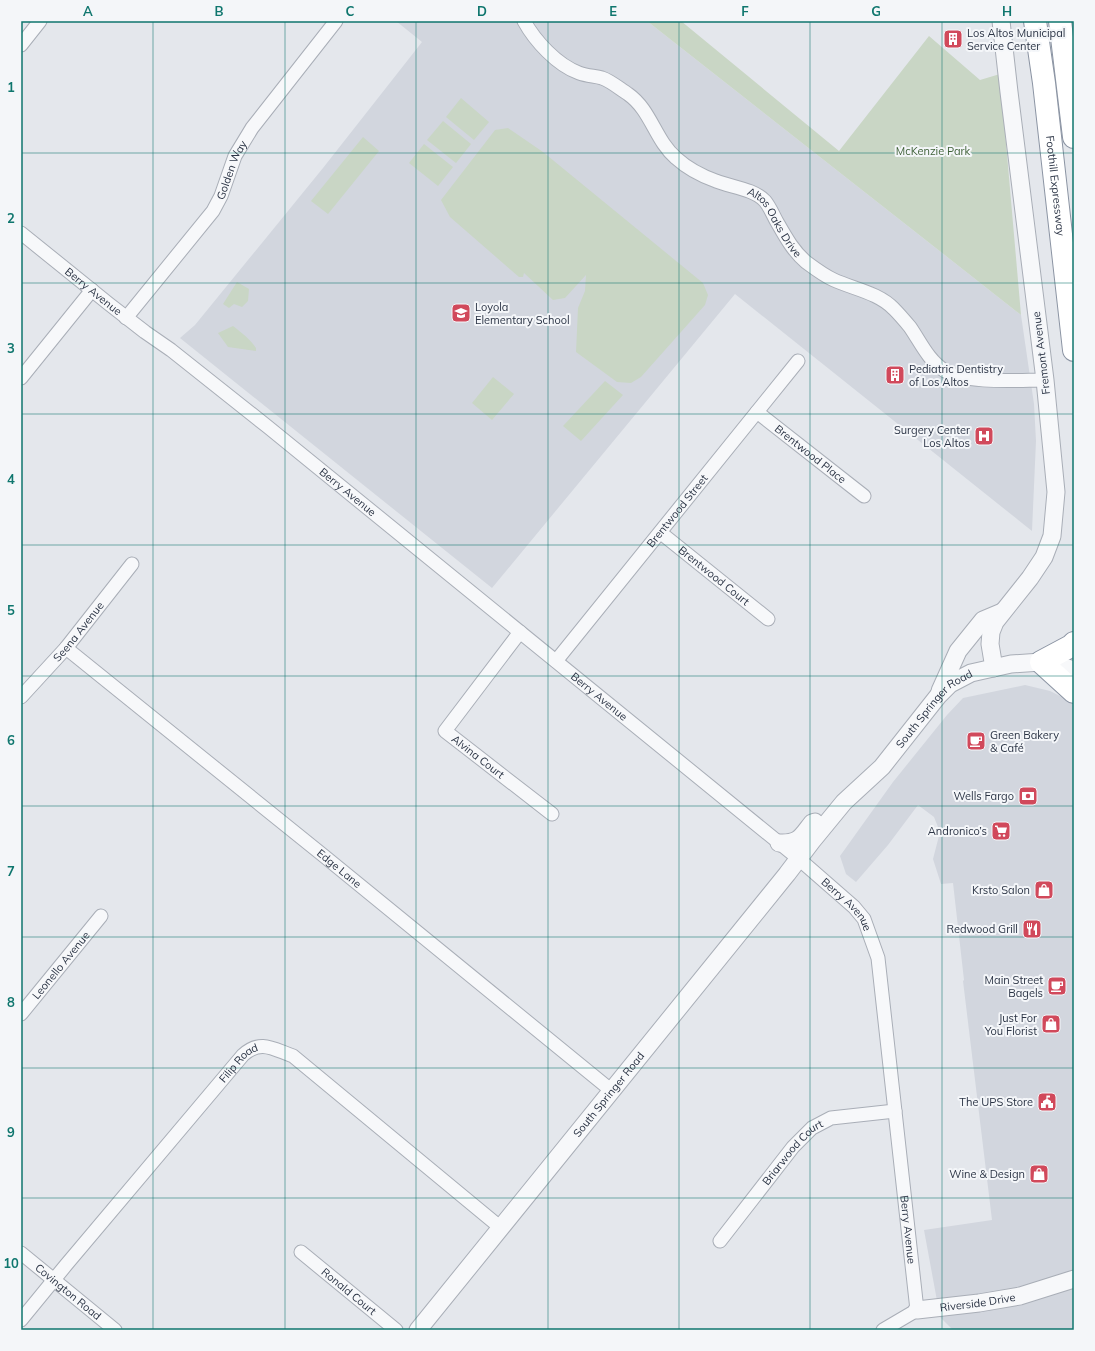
<svg xmlns="http://www.w3.org/2000/svg" width="1095" height="1351" font-family="Mulish,sans-serif">
	<style>
		.built { fill: #d2d6de }
		.green { fill: #c9d6c5 }
		.lines { fill: none; stroke-linecap: round; stroke-linejoin: round }
		.minor-casing { stroke: #a9aeb7; stroke-width: 15 }
		.tertiary-casing { stroke: #a9aeb7; stroke-width: 19 }
		.trunk-casing { stroke: #8b94a3; stroke-width: 24 }
		.minor { stroke: #f7f8fa; stroke-width: 13 }
		.tertiary { stroke: #f7f8fa; stroke-width: 17 }
		.trunk { stroke: #fff; stroke-width: 22 }
		.grid { fill: none; stroke: #0f766e; stroke-width: 1; stroke-opacity: 0.55 }
		.labels { text-anchor: middle; stroke-width: 4; stroke-linejoin: round; paint-order: stroke }
		.poi-label { font-size: 11px; fill: #2b3445; stroke: #f4f6f9; text-anchor: end }
		.park-label { font-size: 11px; fill: #3f6138; stroke: #f4f6f9 }
		.street-label { font-size: 11px; fill: #2b3445; stroke: #f4f6f9 }
		.neatline { fill: none; stroke: #0f766e; stroke-width: 1.5 }
		.grid-label { font-size: 13px; text-anchor: middle; font-weight: bold; fill: #0f766e }
	</style>
	<rect width="100%" height="100%" fill="#e4e7ec"/>
	<g class="built">
		<polygon points="396,21 647,21 1021,315 1034,404 1036,441 1032,531 735,294 492,588 180,338 195,325 323,168 422,42"/>
		<polygon points="1025,685 1050,691 1074,703 1074,1330 953,1330 940,1317 924,1230 992,1220 963,981 964,980 953,883 941,884 933,859 940,832 934,817 918,805 888,845 856,882 846,874 840,856 893,782 947,715 963,698"/>
	</g>
	<g class="green">
		<polygon points="647,21 681,21 839,151 929,36 980,80 1000,74 1021,315"/>
		<polygon points="461,98 489,122 474,140 446,117"/>
		<polygon points="443,121 471,144 456,163 427,140"/>
		<polygon points="508,128 543,152 703,283 708,295 705,305 641,377 631,383 617,382 576,352 578,308 585,291 586,275 565,298 553,300 524,273 523,277 519,277 450,217 441,200 495,130"/>
		<polygon points="363,137 379,151 328,214 311,201"/>
		<polygon points="424,144 453,167 438,186 409,163"/>
		<polygon points="237,282 249,289 248,301 242,307 234,304 229,308 223,304"/>
		<path d="M233,326C242,333 250,339 256,348V351L228,347L218,333Z"/>
		<polygon points="493,377 514,394 492,420 472,403"/>
		<polygon points="605,381 623,395 581,441 563,426"/>
	</g>
	<g class="lines">
		<defs>
			<g id="minor">
				<path id="s1" d="M524,21C535,41 557,65 579,73C587,76 595,76 602,78C611,81 620,89 628,94C651,110 655,140 676,158C687,168 702,176 716,181C731,187 754,189 765,201C770,207 773,215 777,222C785,236 793,251 806,262C814,268 825,276 834,280C854,289 879,293 894,309C900,315 905,321 910,327C921,343 928,360 945,371C967,384 1019,380 1045,380"/>
				<polyline points="21,45 40,21"/>
				<path id="s2" d="M21,233L109,304L145,332L171,350L268,427L799,859L854,907L864,919L878,958L917,1310L883,1330"/>
				<path id="s3" d="M126,318L213,211L221,196L235,156L252,128L336,21"/>
				<polyline points="21,378 92,290"/>
				<path id="s4" d="M757,412L864,496"/>
				<path id="s5" d="M661,533L768,619"/>
				<path id="s6" d="M520,632L445,731L552,814"/>
				<path id="s7" d="M66,648L324,856L612,1091"/>
				<path id="s8" d="M556,661L798,361"/>
				<path id="s9" d="M21,697L66,648L132,564"/>
				<path id="s10" d="M21,1014L101,916"/>
				<path id="s11" d="M720,1241L793,1147L812,1128L831,1118L895,1111"/>
				<path id="s12" d="M301,1252L396,1330"/>
				<path id="s13" d="M21,1253L115,1330"/>
				<path id="s14" d="M21,1320L66,1265L243,1055C261,1039 273,1049 293,1056L501,1228"/>
			</g>
			<g id="tertiary">
				<polyline points="994,668 990,644 991,632 995,622 1030,578 1044,557 1052,536 1056,492 1045,380 1009,92 1001,21"/>
				<polyline points="940,691 958,651 983,620 1002,612"/>
				<path d="M779,843C799,844 801,837 812,823L815,822"/>
				<path id="s15" d="M917,1310L979,1303L1020,1296L1074,1279"/>
				<path id="s16" d="M418,1330L787,874L812,841L844,802L882,767L938,696L950,684L971,673L1011,664L1041,662L1055,664L1074,670"/>
			</g>
			<g id="trunk">
				<path id="s17" d="M1035,21L1044,83L1074,350"/>
				<polyline points="1060,21 1074,137"/>
				<polyline points="1074,643 1071,646 1041,662 1074,692"/>
			</g>
		</defs>
		<use href="#minor" class="minor-casing"/>
		<use href="#tertiary" class="tertiary-casing"/>
		<use href="#trunk" class="trunk-casing"/>
		<use href="#minor" class="minor"/>
		<use href="#tertiary" class="tertiary"/>
		<use href="#trunk" class="trunk"/>
	</g>
	<path class="grid" d="M153,21V1330M285,21V1330M416,21V1330M548,21V1330M679,21V1330M810,21V1330M942,21V1330M21,153H1074M21,283H1074M21,414H1074M21,545H1074M21,676H1074M21,806H1074M21,937H1074M21,1068H1074M21,1198H1074"/>
	<defs>
		<symbol id="building-square" viewBox="-11 -11 22 22"><rect x="-9" y="-9" width="18" height="18" rx="4" fill="#d1495b" stroke="#f4f6f9"/><path d="M-4-6H4V6H1V3H-1V6H-4ZM-2.5-4.3h1.7v1.8h-1.7ZM.8-4.3h1.7v1.8H.8ZM-2.5-1h1.7V.8h-1.7ZM.8-1h1.7V.8H.8Z" fill="#fff"/></symbol>
		<symbol id="school-square" viewBox="-11 -11 22 22"><rect x="-9" y="-9" width="18" height="18" rx="4" fill="#d1495b" stroke="#f4f6f9"/><path d="M0-5L7-2L0 1L-7-2ZM-4 1L0 2.5L4 1V4Q0 6-4 4Z" fill="#fff"/></symbol>
		<symbol id="hospital-square" viewBox="-11 -11 22 22"><rect x="-9" y="-9" width="18" height="18" rx="4" fill="#d1495b" stroke="#f4f6f9"/><path d="M-5-5h3v3.5h4V-5h3V5h-3V1.5h-4V5h-3Z" fill="#fff"/></symbol>
		<symbol id="cafe-square" viewBox="-11 -11 22 22"><rect x="-9" y="-9" width="18" height="18" rx="4" fill="#d1495b" stroke="#f4f6f9"/><path d="M-5.5-4.5H6V0H3Q3 3.5 0 3.5H-2.5Q-5.5 3.5-5.5 0ZM3-3.2v2h1.7v-2ZM-6 4.5H4V6H-6Z" fill="#fff"/></symbol>
		<symbol id="bank-square" viewBox="-11 -11 22 22"><rect x="-9" y="-9" width="18" height="18" rx="4" fill="#d1495b" stroke="#f4f6f9"/><path d="M-6-4H6V4H-6ZM0-2.3a2.3 2.3 0 1 0 0 4.6a2.3 2.3 0 1 0 0-4.6Z" fill="#fff"/></symbol>
		<symbol id="supermarket-square" viewBox="-11 -11 22 22"><rect x="-9" y="-9" width="18" height="18" rx="4" fill="#d1495b" stroke="#f4f6f9"/><path d="M-6-5.5h2.5l.6 2H6L4.5 2H-2.5L-4.4-4H-6ZM-1.5 3.2a1.3 1.3 0 1 0 .1 0ZM3 3.2a1.3 1.3 0 1 0 .1 0Z" fill="#fff"/></symbol>
		<symbol id="shop-square" viewBox="-11 -11 22 22"><rect x="-9" y="-9" width="18" height="18" rx="4" fill="#d1495b" stroke="#f4f6f9"/><path d="M-5-2.5h2.3a2.7 3.5 0 0 1 5.4 0H5L5.5 6h-11ZM-1.5-2.5h3a1.5 2.3 0 0 0-3 0Z" fill="#fff"/></symbol>
		<symbol id="restaurant-square" viewBox="-11 -11 22 22"><rect x="-9" y="-9" width="18" height="18" rx="4" fill="#d1495b" stroke="#f4f6f9"/><path d="M-5-6h1v4h1v-4h1v4h1v-4h1v5L-1.5 .5V6h-2V.5L-5-1ZM5-6V6H3V1.5H1.5Q1.5-4 5-6Z" fill="#fff"/></symbol>
		<symbol id="civic-square" viewBox="-11 -11 22 22"><rect x="-9" y="-9" width="18" height="18" rx="4" fill="#d1495b" stroke="#f4f6f9"/><path d="M-.6-6.5H3V-4.5H.6V-3L4-1V1h2V6H-6V1h2V-1L-.6-3ZM-1.2 2.5V6h2.4V2.5Z" fill="#fff"/></symbol>
	</defs>
	<g fill-rule="evenodd">
		<use href="#building-square" x="942" y="28" width="22" height="22"/>
		<use href="#school-square" x="450" y="302" width="22" height="22"/>
		<use href="#building-square" x="884" y="364" width="22" height="22"/>
		<use href="#hospital-square" x="973" y="425" width="22" height="22"/>
		<use href="#cafe-square" x="965" y="730" width="22" height="22"/>
		<use href="#bank-square" x="1017" y="785" width="22" height="22"/>
		<use href="#supermarket-square" x="990" y="820" width="22" height="22"/>
		<use href="#shop-square" x="1033" y="879" width="22" height="22"/>
		<use href="#restaurant-square" x="1021" y="918" width="22" height="22"/>
		<use href="#cafe-square" x="1046" y="975" width="22" height="22"/>
		<use href="#shop-square" x="1040" y="1013" width="22" height="22"/>
		<use href="#civic-square" x="1036" y="1091" width="22" height="22"/>
		<use href="#shop-square" x="1028" y="1163" width="22" height="22"/>
	</g>
	<g class="labels">
		<g class="poi-label">
			<text x="967" y="37" text-anchor="start">Los Altos Municipal<tspan x="967" dy="13">Service Center</tspan></text>
			<text x="475" y="311" text-anchor="start">Loyola<tspan x="475" dy="13">Elementary School</tspan></text>
			<text x="909" y="373" text-anchor="start">Pediatric Dentistry<tspan x="909" dy="13">of Los Altos</tspan></text>
			<text x="970" y="434">Surgery Center<tspan x="970" dy="13">Los Altos</tspan></text>
			<text x="990" y="739" text-anchor="start">Green Bakery<tspan x="990" dy="13">&amp; Café</tspan></text>
			<text x="1014" y="800">Wells Fargo</text>
			<text x="987" y="835">Andronico’s</text>
			<text x="1030" y="894">Krsto Salon</text>
			<text x="1018" y="933">Redwood Grill</text>
			<text x="1043" y="984">Main Street<tspan x="1043" dy="13">Bagels</tspan></text>
			<text x="1037" y="1022">Just For<tspan x="1037" dy="13">You Florist</tspan></text>
			<text x="1033" y="1106">The UPS Store</text>
			<text x="1025" y="1178">Wine &amp; Design</text>
		</g>
		<g class="park-label">
			<text x="933" y="155">McKenzie Park</text>
		</g>
		<g class="street-label">
			<text dy="4" stroke="none"><textPath href="#s3" startOffset="183">Golden Way</textPath></text>
			<text dy="4" stroke="none"><textPath href="#s17" startOffset="166">Foothill Expressway</textPath></text>
			<text dy="4" stroke="none"><textPath href="#s1" startOffset="334">Altos Oaks Drive</textPath></text>
			<text dy="4" stroke="none"><textPath href="#s2" startOffset="93">Berry Avenue</textPath></text>
			<text transform="translate(1041 353) rotate(-97)" y="4">Fremont Avenue</text>
			<text dy="4" stroke="none"><textPath href="#s4" startOffset="68">Brentwood Place</textPath></text>
			<text dy="4" stroke="none"><textPath href="#s2" startOffset="417">Berry Avenue</textPath></text>
			<text dy="4" stroke="none"><textPath href="#s8" startOffset="193">Brentwood Street</textPath></text>
			<text dy="4" stroke="none"><textPath href="#s5" startOffset="68">Brentwood Court</textPath></text>
			<text dy="4" stroke="none"><textPath href="#s9" startOffset="87">Seena Avenue</textPath></text>
			<text dy="4" stroke="none"><textPath href="#s2" startOffset="741">Berry Avenue</textPath></text>
			<text dy="4" stroke="none"><textPath href="#s16" startOffset="809">South Springer Road</textPath></text>
			<text dy="4" stroke="none"><textPath href="#s6" startOffset="166">Alvina Court</textPath></text>
			<text dy="4" stroke="none"><textPath href="#s7" startOffset="351">Edge Lane</textPath></text>
			<text dy="4" stroke="none"><textPath href="#s2" startOffset="1065">Berry Avenue</textPath></text>
			<text dy="4" stroke="none"><textPath href="#s10" startOffset="63">Leonello Avenue</textPath></text>
			<text dy="4" stroke="none"><textPath href="#s14" startOffset="337">Filip Road</textPath></text>
			<text dy="4" stroke="none"><textPath href="#s16" startOffset="303">South Springer Road</textPath></text>
			<text dy="4" stroke="none"><textPath href="#s11" startOffset="115">Briarwood Court</textPath></text>
			<text dy="4" stroke="none"><textPath href="#s2" startOffset="1402">Berry Avenue</textPath></text>
			<text dy="4" stroke="none"><textPath href="#s13" startOffset="61">Covington Road</textPath></text>
			<text dy="4" stroke="none"><textPath href="#s12" startOffset="62">Ronald Court</textPath></text>
			<text dy="4" stroke="none"><textPath href="#s15" startOffset="61">Riverside Drive</textPath></text>
		</g>
	</g>
	<rect width="1095" height="1351" fill="none" stroke="#f4f6f9" stroke-width="44"/>
	<rect x="22" y="22" width="1051" height="1307" class="neatline"/>
	<g class="grid-label">
		<text x="88" y="16">A</text>
		<text x="219" y="16">B</text>
		<text x="350" y="16">C</text>
		<text x="482" y="16">D</text>
		<text x="613" y="16">E</text>
		<text x="745" y="16">F</text>
		<text x="876" y="16">G</text>
		<text x="1007" y="16">H</text>
		<text x="11" y="92">1</text>
		<text x="11" y="223">2</text>
		<text x="11" y="353">3</text>
		<text x="11" y="484">4</text>
		<text x="11" y="615">5</text>
		<text x="11" y="745">6</text>
		<text x="11" y="876">7</text>
		<text x="11" y="1007">8</text>
		<text x="11" y="1137">9</text>
		<text x="11" y="1268">10</text>
	</g>
</svg>
